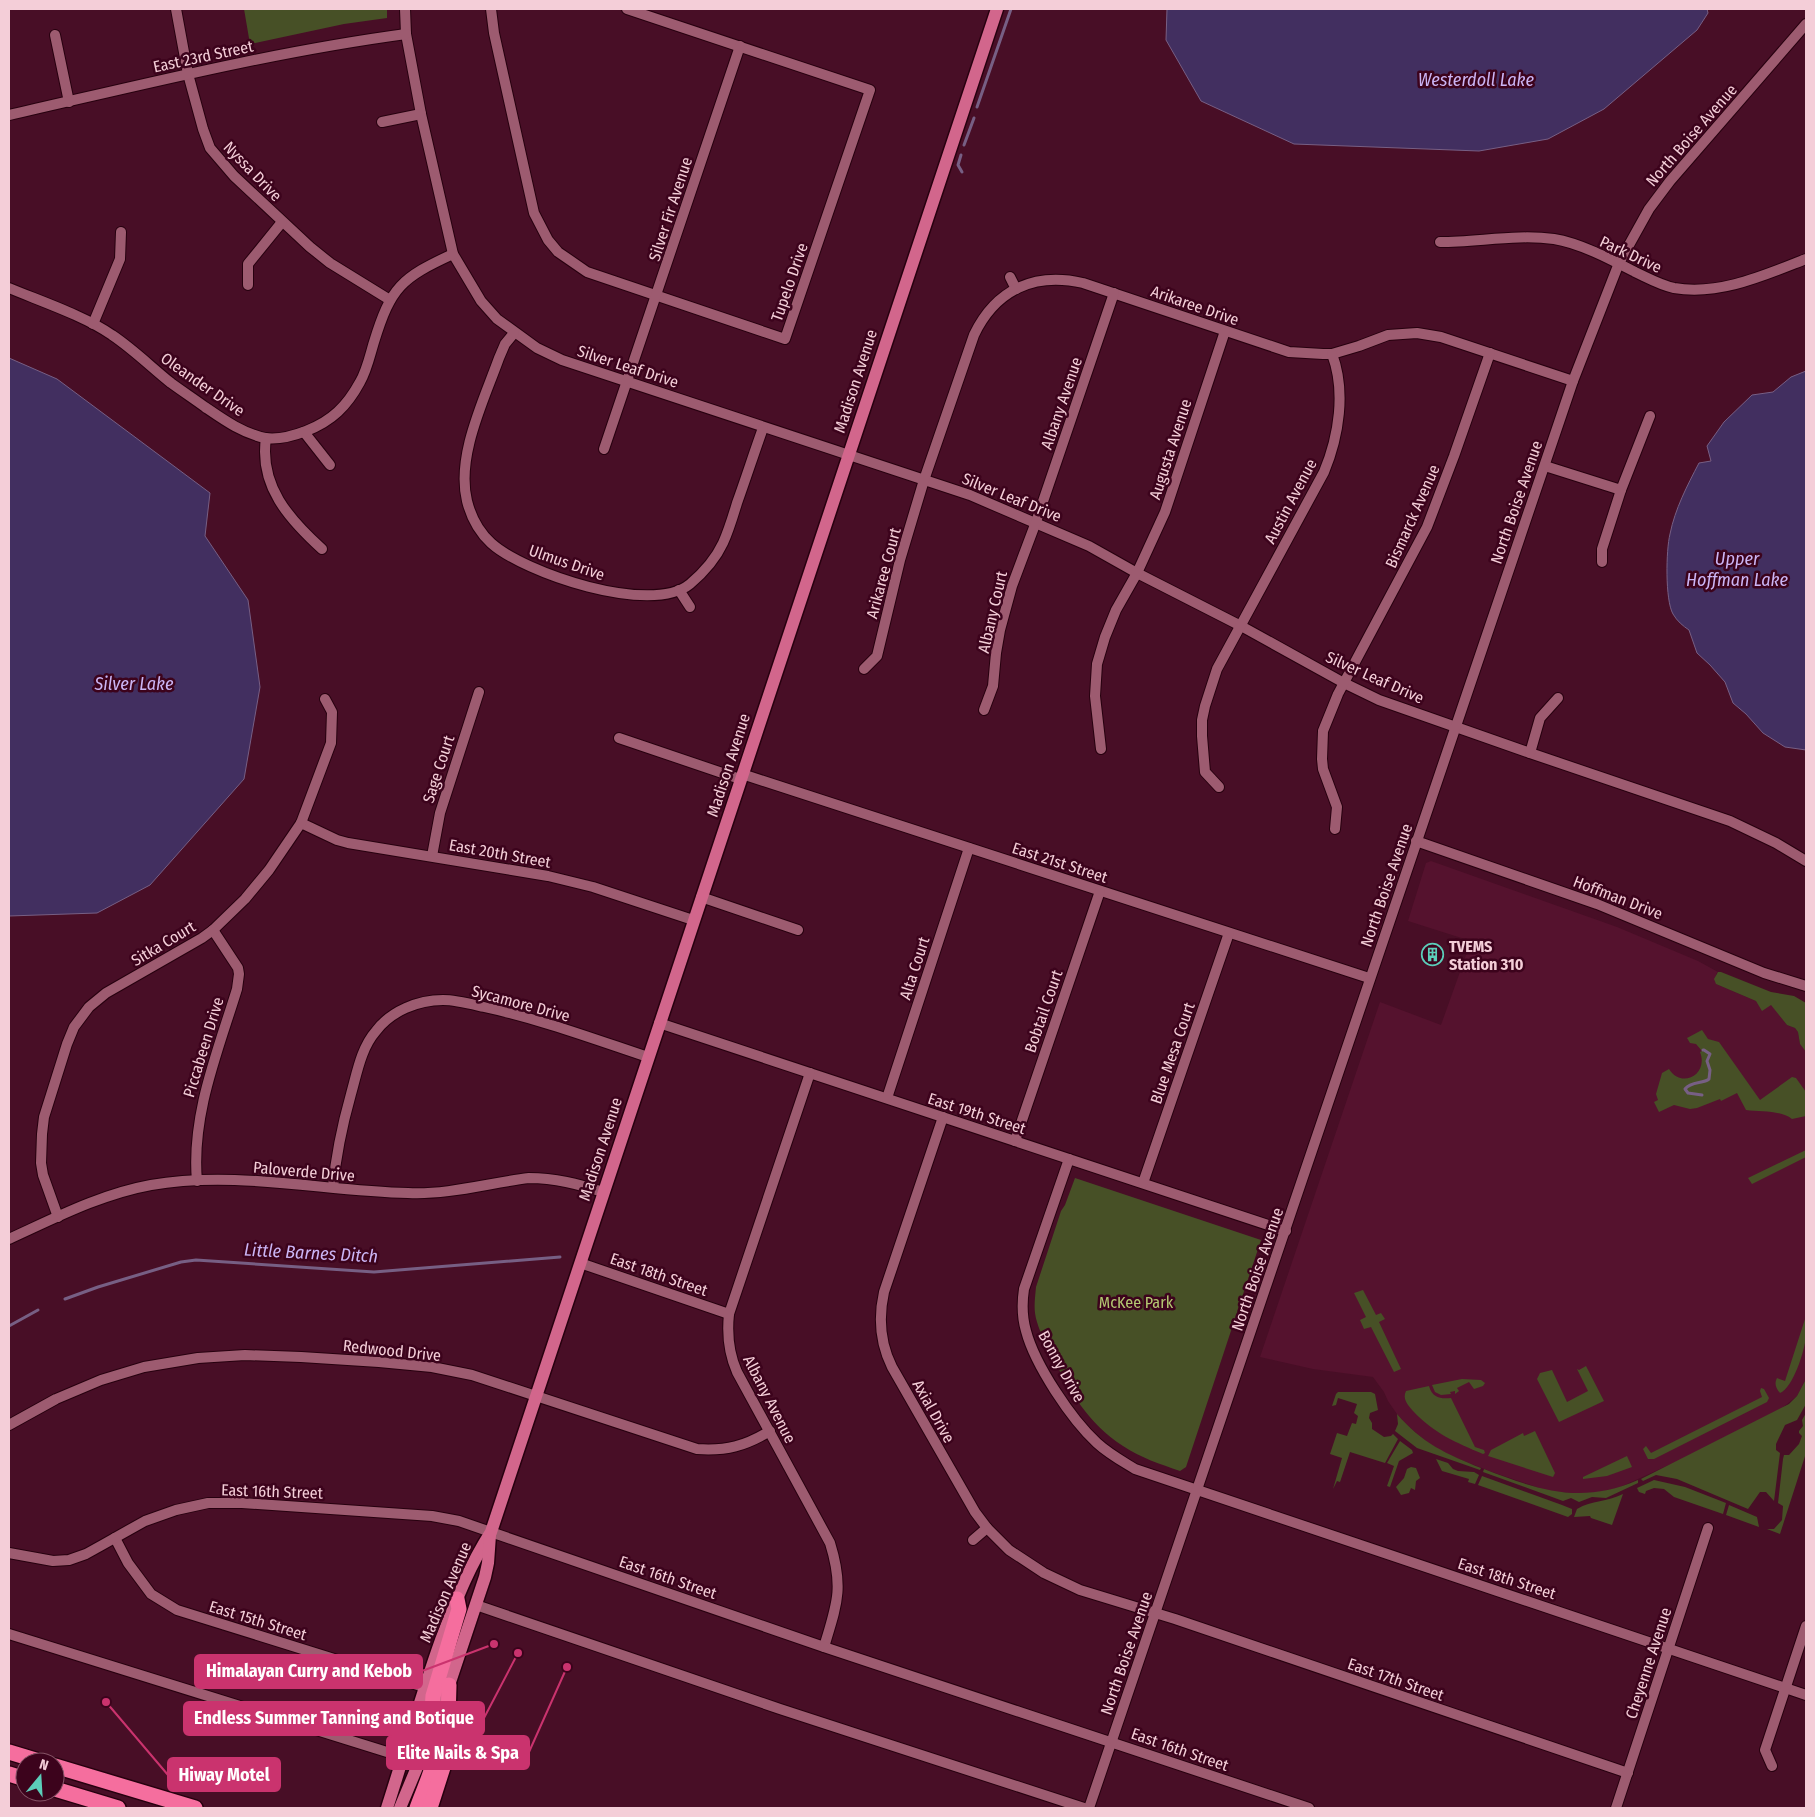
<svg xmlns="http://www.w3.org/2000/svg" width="1815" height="1817" font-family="'Fira Sans Condensed',sans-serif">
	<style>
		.built { fill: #55122e }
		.green { fill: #475026 }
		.water { fill: #422f60; stroke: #775f84 }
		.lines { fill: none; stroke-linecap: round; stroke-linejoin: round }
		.stream { stroke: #775f84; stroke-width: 3 }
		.minor-casing { stroke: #27000f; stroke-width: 12 }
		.major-casing { stroke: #27000f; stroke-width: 15 }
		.highway-casing { stroke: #27000f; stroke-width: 18 }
		.minor { stroke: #9d5b70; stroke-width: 10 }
		.major { stroke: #d2668c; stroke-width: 12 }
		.highway { stroke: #f56e9e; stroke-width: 15 }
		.labels { text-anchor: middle; stroke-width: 5; stroke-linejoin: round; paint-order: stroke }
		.street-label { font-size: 16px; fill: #f4ced8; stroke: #3c031c }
		.poi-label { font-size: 16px; font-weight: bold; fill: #f4ced8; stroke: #3c031c; text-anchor: start }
		.park-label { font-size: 16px; fill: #b4c972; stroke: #3c031c }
		.water-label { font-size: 18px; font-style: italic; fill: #cbb5f5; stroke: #3c031c }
		.leader { fill: none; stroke: #ca336e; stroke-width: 2 }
		.callout-dot { fill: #ca336e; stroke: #3c031c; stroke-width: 2 }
		.callout { fill: #ca336e; stroke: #ca336e; stroke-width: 2 }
		.callout-label { font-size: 18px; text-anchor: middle; font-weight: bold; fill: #fff }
	</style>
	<rect width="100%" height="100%" fill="#480e26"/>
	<polygon class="built" points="1431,861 1617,927 1698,961 1718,972 1716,974 1716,984 1756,1001 1771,1004 1787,1025 1795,1028 1798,1032 1800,1044 1806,1052 1806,1379 1797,1396 1782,1408 1680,1460 1618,1488 1595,1493 1571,1493 1548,1491 1492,1472 1451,1456 1429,1444 1406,1424 1397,1414 1388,1401 1384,1392 1373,1377 1313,1369 1260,1357 1380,1002 1441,1025 1471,941 1408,921 1426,863"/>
	<g class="green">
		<polygon points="244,9 387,9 387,18 344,24 250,44"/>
		<polygon points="1718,972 1721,972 1771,992 1794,996 1806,1003 1806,1052 1800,1044 1798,1032 1795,1028 1787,1025 1771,1005 1762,1011 1756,1001 1716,984 1714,979"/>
		<path d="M1702,1030L1708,1039L1719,1042L1760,1100L1792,1077L1796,1078L1806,1092V1116L1792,1119C1780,1110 1761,1112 1746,1110L1737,1093L1721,1101L1720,1099L1697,1108L1690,1109L1674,1105L1659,1112L1654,1102L1658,1100L1656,1094L1662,1073L1669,1069C1681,1089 1709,1075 1700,1052L1702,1051L1696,1044L1690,1043L1687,1038Z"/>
		<polygon points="1806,1150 1806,1157 1752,1184 1748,1178"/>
		<path d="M1075,1178L1261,1240L1186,1467L1180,1471C1160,1464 1141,1458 1123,1446C1089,1424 1068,1390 1051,1353C1046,1343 1040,1333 1037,1322C1033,1310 1035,1299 1036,1287L1061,1211L1065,1205Z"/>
		<polygon points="1363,1290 1376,1315 1381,1313 1385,1319 1379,1322 1401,1369 1394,1372 1371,1327 1364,1329 1360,1320 1366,1317 1354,1293"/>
		<path d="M1806,1316C1806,1323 1807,1330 1806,1336C1805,1350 1793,1388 1780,1393C1776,1388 1774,1384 1777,1378L1785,1381Z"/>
		<polygon points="1586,1366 1604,1401 1559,1422 1537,1379 1540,1373 1552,1370 1567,1402 1588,1391 1577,1369 1579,1370"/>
		<polygon points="1462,1379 1481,1380 1485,1383 1483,1386 1474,1389 1469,1382 1457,1388 1459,1391 1455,1394 1455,1391 1450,1392 1451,1394 1441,1395 1435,1392 1432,1385"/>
		<polygon points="1806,1379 1806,1404 1797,1420 1785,1425 1776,1444 1776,1450 1780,1453 1774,1501 1766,1492 1760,1492 1748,1509 1677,1479 1656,1475 1643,1481 1641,1479 1789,1404 1797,1396"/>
		<path d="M1429,1386C1432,1398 1441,1399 1451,1398L1475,1447L1484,1450L1485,1453L1483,1454C1455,1442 1435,1434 1413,1411C1408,1405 1402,1399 1406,1391Z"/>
		<polygon points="1761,1388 1764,1389 1769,1398 1767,1402 1654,1459 1648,1459 1643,1449 1646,1446 1651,1453 1762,1397 1760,1391"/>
		<polygon points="1338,1392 1371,1392 1375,1394 1378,1410 1370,1413 1369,1418 1372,1423 1372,1429 1384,1437 1391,1436 1393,1434 1398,1439 1385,1463 1350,1452 1340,1482 1337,1481 1333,1489 1342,1458 1330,1454 1337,1433 1347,1436 1352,1423 1356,1424 1358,1416 1354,1413 1357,1404 1338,1398 1336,1405 1332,1406 1336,1394"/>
		<polygon points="1806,1413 1806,1453 1780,1534 1767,1529 1774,1529 1782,1520 1783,1506 1778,1503 1783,1459 1784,1455 1789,1455 1799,1444 1802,1436 1799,1433 1799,1431 1803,1426 1802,1420"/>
		<path d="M1397,1414C1422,1443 1446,1454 1481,1468L1480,1470L1417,1448L1395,1431L1398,1424Z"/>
		<polygon points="1535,1431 1555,1473 1553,1477 1488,1456 1491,1450 1523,1433 1524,1436"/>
		<polygon points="1400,1441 1412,1450 1413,1453 1399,1461 1390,1487 1387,1486 1394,1466 1387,1463"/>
		<polygon points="1627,1456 1632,1467 1607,1476 1583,1479 1583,1477"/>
		<polygon points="1436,1459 1448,1463 1453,1469 1458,1471 1474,1472 1479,1475 1475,1484 1468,1482 1469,1479 1442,1471"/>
		<polygon points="1411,1467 1416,1468 1420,1478 1416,1481 1415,1490 1411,1488 1409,1493 1401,1495 1396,1487 1404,1478 1407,1469"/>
		<path d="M1484,1469C1538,1490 1581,1505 1638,1480V1483L1606,1498L1592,1497L1579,1502L1571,1498L1563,1501L1483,1472Z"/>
		<polygon points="1482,1476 1562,1505 1572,1509 1572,1514 1568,1517 1478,1485"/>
		<polygon points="1654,1480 1685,1487 1726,1503 1723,1514 1674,1497 1664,1489 1654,1488 1646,1491 1645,1494 1639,1492 1637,1488"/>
		<path d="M1623,1494L1612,1525L1591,1518L1590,1516L1574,1517L1577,1509C1592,1500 1607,1502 1623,1494Z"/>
		<polygon points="1729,1505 1757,1517 1759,1527 1726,1515"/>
	</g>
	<g class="water">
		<polygon points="1167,9 1707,9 1708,13 1697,30 1604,109 1548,139 1479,151 1294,144 1201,101 1166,40"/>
		<polygon points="9,358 57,379 210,493 205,536 248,600 260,687 244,779 150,885 97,913 9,916"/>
		<path d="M1806,371V750L1785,747L1763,733L1746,714L1733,703L1725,682L1710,665L1697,653L1689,630C1683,626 1677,621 1673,614C1665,600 1666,550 1670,534C1675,509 1687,486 1699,463L1711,461L1707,446L1724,422L1752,395L1773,392L1791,377Z"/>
	</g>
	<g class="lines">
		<g class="stream">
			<polyline points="977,107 1011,9"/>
			<polyline points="964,145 974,118"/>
			<polyline points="961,155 958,165 962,172"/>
			<path d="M1702,1095L1688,1093L1685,1089C1691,1081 1703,1084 1709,1079L1710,1070L1707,1061L1710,1054L1704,1050H1703"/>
			<polyline points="65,1299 98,1287 181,1262 196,1260 374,1272 560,1257"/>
			<polyline points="9,1326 38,1310"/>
		</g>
		<defs>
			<g id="minor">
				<polyline points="176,9 188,74 203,129 210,148 234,176 310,247 330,263 390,300"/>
				<polyline points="405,9 406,34 421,114 453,254 481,301 497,319 537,348 562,360 970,495 1089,546 1137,573 1241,626 1344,683 1379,700 1530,753 1730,821 1776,843 1806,861"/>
				<polyline points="491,9 494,33 534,213 548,240 558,252 587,272 785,339 870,90 627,9"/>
				<polyline points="55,35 69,102"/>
				<path d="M9,115C141,85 272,52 406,34"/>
				<polyline points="382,122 421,114"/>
				<path d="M1440,242C1478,242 1517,234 1554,239C1580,243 1612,260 1635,272C1648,278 1660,285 1674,288C1719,296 1765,275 1806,259"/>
				<polyline points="1010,277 1016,289"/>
				<polyline points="248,285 248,264 282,222"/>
				<path d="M9,288C40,301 85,316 112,335C133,349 151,367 171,383C182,391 194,399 205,407C224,420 242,433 265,438C279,440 293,436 306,431C332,421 347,406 360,382C367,370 370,355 374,342C391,287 401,278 453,254"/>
				<polyline points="93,324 120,259 121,232"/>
				<path d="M514,333L505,344L499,358C484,400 456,456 467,501C471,517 478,531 491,543C524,573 651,616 690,584C703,573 716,558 723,543C729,530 733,516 737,503C746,478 754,453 763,428"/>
				<polyline points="304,432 330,465"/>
				<path d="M266,438C259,486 289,519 322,549"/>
				<polyline points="604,449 740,46"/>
				<polyline points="1545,466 1621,490"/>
				<polyline points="1602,562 1602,549 1621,490 1650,416"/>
				<polyline points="679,590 690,607"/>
				<path d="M864,669L877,656L900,560L924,480L974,335C996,289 1035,272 1083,283L1289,352L1323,354H1332L1359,346L1388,335L1417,333L1441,337L1573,381"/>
				<polyline points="984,710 993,686 996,653 1000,630 1012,586 1036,522 1114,293"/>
				<polyline points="619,738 740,779"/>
				<polyline points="1101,749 1095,696 1097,664 1105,637 1116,610 1137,573 1165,512 1225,331"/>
				<polyline points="1530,753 1540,718 1558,698"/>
				<polyline points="742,774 1369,978"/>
				<path d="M1219,787L1205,772L1202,736V720L1205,706L1217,669L1324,472C1339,436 1346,391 1332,354"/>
				<polyline points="301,823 337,840 348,843 548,876 593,887 693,920"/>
				<polyline points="1335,829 1337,807 1323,769 1322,759 1323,731 1338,694 1427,527 1454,456 1490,353"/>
				<polyline points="1416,841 1597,904 1764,973 1806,986"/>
				<polyline points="432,856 440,813 479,692"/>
				<polyline points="701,897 798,930"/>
				<polyline points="659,1023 1286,1231"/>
				<path d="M810,1073L729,1314C727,1333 729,1354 737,1372L830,1543C844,1588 837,1604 824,1647"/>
				<polyline points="887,1098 969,848"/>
				<path d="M943,1117L884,1292C878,1319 880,1343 892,1367L975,1512L987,1528L1009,1550L1044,1573L1080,1590L1175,1619L1628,1773"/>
				<polyline points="1015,1141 1100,891"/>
				<path d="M1069,1159L1024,1289C1022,1302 1022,1317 1026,1331C1035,1365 1071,1419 1097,1443C1109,1454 1122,1461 1135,1469L1806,1695"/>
				<path d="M197,1181C191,1115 218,1051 237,989L239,974L238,968L213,930"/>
				<polyline points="1143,1183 1229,933"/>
				<path d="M333,1187C336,1154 342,1126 351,1094C357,1073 361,1048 376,1031C391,1011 418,1000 443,1000C456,1000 471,1004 484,1007C540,1019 594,1039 648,1057"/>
				<polyline points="58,1217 43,1175 41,1163 42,1134 44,1117 67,1044 74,1027 89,1007 106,993 202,938 213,930 245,899 269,870 301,823 331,743 332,712 325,699"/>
				<path d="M9,1239C55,1218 101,1194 151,1185C235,1170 323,1191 408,1193C448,1195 489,1183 529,1178C555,1178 578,1184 603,1192"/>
				<polyline points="580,1263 729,1314"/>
				<path d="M9,1425L56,1399L101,1380L144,1367L198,1358L245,1355L301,1357L379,1362L432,1367L472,1375L697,1449C727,1451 745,1446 770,1431"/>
				<polyline points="115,1538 128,1563 151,1594 177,1610 424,1687"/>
				<polyline points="973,1540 987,1528"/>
				<polyline points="9,1553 53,1561 69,1560 86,1554 104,1544 145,1521 176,1510 208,1503 242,1503 432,1516 459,1521 824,1647 1309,1808"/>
				<polyline points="476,1605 780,1709 1084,1808"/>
				<polyline points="9,1634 403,1757"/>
				<polyline points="1772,1766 1765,1750 1806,1626"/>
				<polyline points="1089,1808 1573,381 1619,263 1649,209 1670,181 1806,24"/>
				<polyline points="1616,1808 1708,1528"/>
			</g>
			<g id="major">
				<path d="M387,1808C405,1752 421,1696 441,1640C456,1601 468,1568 491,1532L997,9"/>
				<polyline points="400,1808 440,1712 485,1577 488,1563 490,1535"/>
			</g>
			<g id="highway">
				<polyline points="9,1752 42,1762"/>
				<polyline points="55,1766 195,1808"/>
				<polyline points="9,1774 25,1779"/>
				<polyline points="55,1789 118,1808"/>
				<path d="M417,1808C424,1788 436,1765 436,1743C437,1727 431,1712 433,1696L459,1609L457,1599"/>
				<polyline points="430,1808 447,1755 449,1685"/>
			</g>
		</defs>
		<use href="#minor" class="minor-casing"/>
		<use href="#major" class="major-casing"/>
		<use href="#highway" class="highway-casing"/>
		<use href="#minor" class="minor"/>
		<use href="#major" class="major"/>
		<use href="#highway" class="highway"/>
	</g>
	<defs>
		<symbol id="building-ring" viewBox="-11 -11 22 22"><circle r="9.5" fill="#3c031c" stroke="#5cceba" stroke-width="1.5"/><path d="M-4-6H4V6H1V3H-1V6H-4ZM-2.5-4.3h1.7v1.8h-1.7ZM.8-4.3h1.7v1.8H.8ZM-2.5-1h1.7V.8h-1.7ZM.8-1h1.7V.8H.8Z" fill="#5cceba"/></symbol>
	</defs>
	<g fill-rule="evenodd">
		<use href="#building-ring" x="1420" y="942" width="25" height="25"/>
	</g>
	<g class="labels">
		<g class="street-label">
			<text transform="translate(203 56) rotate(-12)" y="6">East 23rd Street</text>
			<text transform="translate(1691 135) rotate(-49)" y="6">North Boise Avenue</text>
			<text transform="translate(253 171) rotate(46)" y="6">Nyssa Drive</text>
			<text transform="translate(670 209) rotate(-72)" y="6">Silver Fir Avenue</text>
			<text transform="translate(1631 254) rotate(25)" y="6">Park Drive</text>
			<text transform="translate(789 282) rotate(-71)" y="6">Tupelo Drive</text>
			<text transform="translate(1195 305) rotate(19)" y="6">Arikaree Drive</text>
			<text transform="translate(628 366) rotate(18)" y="6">Silver Leaf Drive</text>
			<text transform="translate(855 381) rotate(-72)" y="6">Madison Avenue</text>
			<text transform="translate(203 384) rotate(35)" y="6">Oleander Drive</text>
			<text transform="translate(1061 403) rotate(-71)" y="6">Albany Avenue</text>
			<text transform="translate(1170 449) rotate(-72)" y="6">Augusta Avenue</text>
			<text transform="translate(1012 497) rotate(22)" y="6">Silver Leaf Drive</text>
			<text transform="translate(1290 501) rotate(-62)" y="6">Austin Avenue</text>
			<text transform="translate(1516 502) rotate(-71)" y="6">North Boise Avenue</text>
			<text transform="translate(1412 516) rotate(-66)" y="6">Bismarck Avenue</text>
			<text transform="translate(567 562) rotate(19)" y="6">Ulmus Drive</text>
			<text transform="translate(883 573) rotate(-75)" y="6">Arikaree Court</text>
			<text transform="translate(992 612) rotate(-77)" y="6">Albany Court</text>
			<text transform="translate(1375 677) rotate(24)" y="6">Silver Leaf Drive</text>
			<text transform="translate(728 765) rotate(-72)" y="6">Madison Avenue</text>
			<text transform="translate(438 769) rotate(-72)" y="6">Sage Court</text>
			<text transform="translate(500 853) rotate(10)" y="6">East 20th Street</text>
			<text transform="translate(1060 862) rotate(18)" y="6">East 21st Street</text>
			<text transform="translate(1386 885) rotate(-71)" y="6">North Boise Avenue</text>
			<text transform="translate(1618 897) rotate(21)" y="6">Hoffman Drive</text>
			<text transform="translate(163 943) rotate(-31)" y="6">Sitka Court</text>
			<text transform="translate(914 968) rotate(-72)" y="6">Alta Court</text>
			<text transform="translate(521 1003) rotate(15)" y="6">Sycamore Drive</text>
			<text transform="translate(1043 1011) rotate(-71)" y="6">Bobtail Court</text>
			<text transform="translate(203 1047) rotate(-73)" y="6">Piccabeen Drive</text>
			<text transform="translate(1172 1053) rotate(-71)" y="6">Blue Mesa Court</text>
			<text transform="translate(977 1113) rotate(18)" y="6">East 19th Street</text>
			<text transform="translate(600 1149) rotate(-72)" y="6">Madison Avenue</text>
			<text transform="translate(304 1171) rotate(5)" y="6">Paloverde Drive</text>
			<text transform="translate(1257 1269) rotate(-71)" y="6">North Boise Avenue</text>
			<text transform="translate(659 1274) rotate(19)" y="6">East 18th Street</text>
			<text transform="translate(392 1350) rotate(6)" y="6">Redwood Drive</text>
			<text transform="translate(1062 1366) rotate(61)" y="6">Bonny Drive</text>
			<text transform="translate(770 1399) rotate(63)" y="6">Albany Avenue</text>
			<text transform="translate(934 1411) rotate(61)" y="6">Axial Drive</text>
			<text transform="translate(272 1491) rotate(2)" y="6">East 16th Street</text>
			<text transform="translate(668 1577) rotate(19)" y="6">East 16th Street</text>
			<text transform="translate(1507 1578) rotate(18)" y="6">East 18th Street</text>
			<text transform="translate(445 1592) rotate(-67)" y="6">Madison Avenue</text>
			<text transform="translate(258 1620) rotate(17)" y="6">East 15th Street</text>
			<text transform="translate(1126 1653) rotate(-71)" y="6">North Boise Avenue</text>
			<text transform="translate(1648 1663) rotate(-72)" y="6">Cheyenne Avenue</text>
			<text transform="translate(1396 1679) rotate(19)" y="6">East 17th Street</text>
			<text transform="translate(1180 1749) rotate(19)" y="6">East 16th Street</text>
		</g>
		<g class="poi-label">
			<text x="1449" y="952">TVEMS<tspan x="1449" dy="18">Station 310</tspan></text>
		</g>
		<g class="park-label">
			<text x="1136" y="1308">McKee Park</text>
		</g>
		<g class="water-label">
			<text x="1476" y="86">Westerdoll Lake</text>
			<text x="1737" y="565">Upper<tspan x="1737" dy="21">Hoffman Lake</tspan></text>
			<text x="134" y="690">Silver Lake</text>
			<text transform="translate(311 1253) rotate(3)" y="6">Little Barnes Ditch</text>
		</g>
	</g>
	<path class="leader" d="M494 1644L422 1671M518 1653L484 1718M567 1667L529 1752M106 1702L168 1775"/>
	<g class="callout-dot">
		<circle cx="494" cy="1644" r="5"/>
		<circle cx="518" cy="1653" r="5"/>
		<circle cx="567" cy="1667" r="5"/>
		<circle cx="106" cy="1702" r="5"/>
	</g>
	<g class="callout">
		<rect x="195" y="1655" width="227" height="33" rx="5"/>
		<rect x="184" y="1702" width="300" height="33" rx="5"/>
		<rect x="387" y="1736" width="142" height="33" rx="5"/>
		<rect x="168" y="1758" width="112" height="33" rx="5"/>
	</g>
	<g class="callout-label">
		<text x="309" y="1677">Himalayan Curry and Kebob</text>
		<text x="334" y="1724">Endless Summer Tanning and Botique</text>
		<text x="458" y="1759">Elite Nails &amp; Spa</text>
		<text x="224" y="1781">Hiway Motel</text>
	</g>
	<rect width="1815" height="1817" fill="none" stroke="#f4ced8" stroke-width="20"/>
	<g transform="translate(40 1777) rotate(18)"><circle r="24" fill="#3c031c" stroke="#865467"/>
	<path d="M0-4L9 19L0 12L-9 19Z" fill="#5cceba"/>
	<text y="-8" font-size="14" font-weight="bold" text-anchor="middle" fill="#f4ced8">N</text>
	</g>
</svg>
